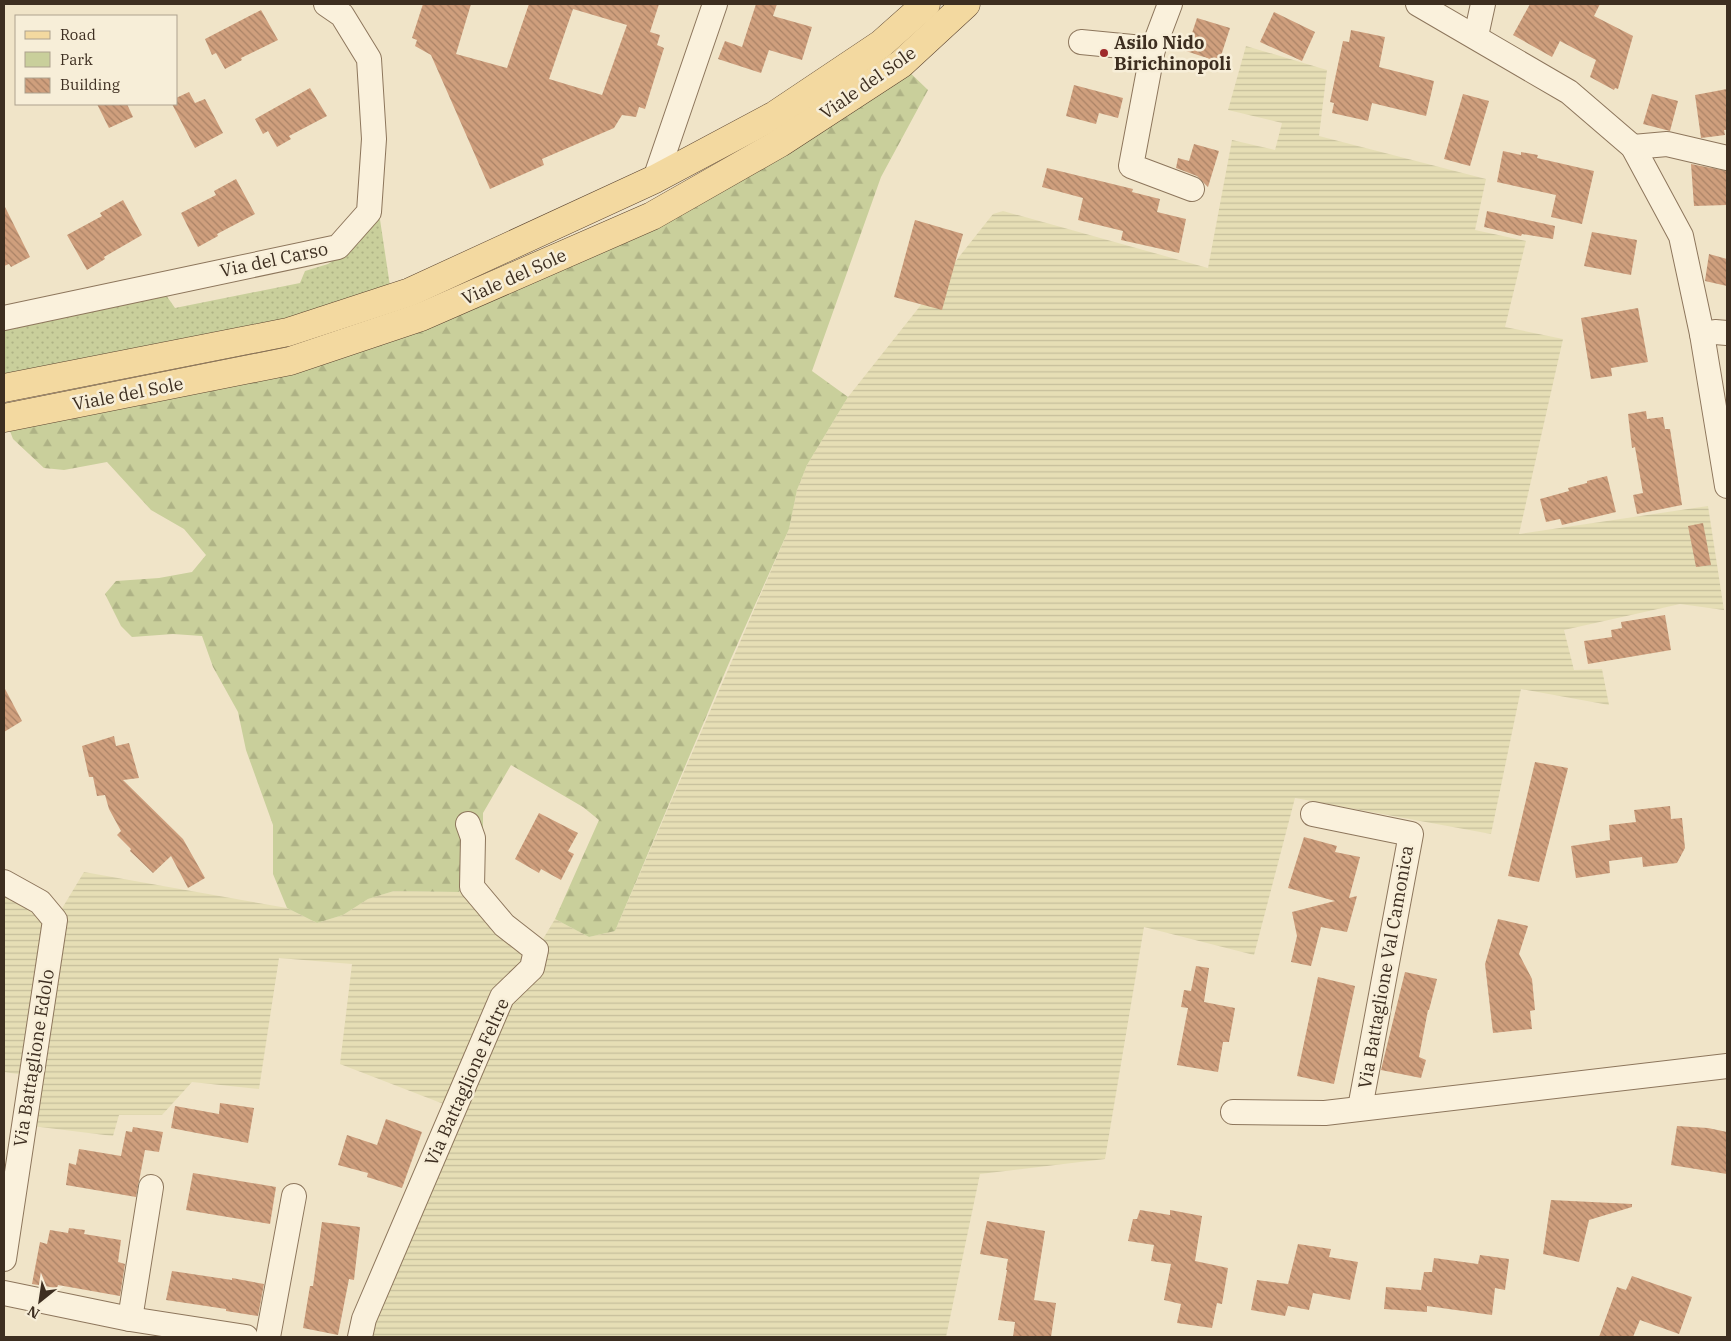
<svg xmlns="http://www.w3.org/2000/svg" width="1731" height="1341" font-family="'IBM Plex Serif',serif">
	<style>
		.farmland { fill: url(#farmland-rules) }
		.green { fill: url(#green-dots) }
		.forest { fill: url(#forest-firs) }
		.building { fill: url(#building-back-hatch); fill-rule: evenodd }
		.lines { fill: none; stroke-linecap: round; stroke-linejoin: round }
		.street-casing { stroke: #8d765c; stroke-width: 26 }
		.primary-casing { stroke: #5b4430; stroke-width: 29 }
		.street { stroke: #faf1dc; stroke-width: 24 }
		.primary { stroke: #f3d9a0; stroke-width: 28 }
		.poi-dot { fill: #9e2a2b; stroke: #f7eed8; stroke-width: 2 }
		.labels { text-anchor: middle; stroke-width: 5; stroke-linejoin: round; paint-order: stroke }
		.poi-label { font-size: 18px; font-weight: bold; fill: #3d2e20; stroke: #f7eed8; text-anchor: start }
		.street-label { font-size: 18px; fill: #3d2e20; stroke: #f7eed8 }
	</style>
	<defs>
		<pattern id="farmland-rules" width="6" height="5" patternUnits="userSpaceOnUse" patternTransform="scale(1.25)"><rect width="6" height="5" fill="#e6deb5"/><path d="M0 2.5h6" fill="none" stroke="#c6bf9b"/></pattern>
		<pattern id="green-dots" width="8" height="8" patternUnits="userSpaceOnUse" patternTransform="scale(1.25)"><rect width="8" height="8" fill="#c9cf9b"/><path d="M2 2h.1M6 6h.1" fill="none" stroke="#aeb285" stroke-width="1.8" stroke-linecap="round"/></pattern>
		<pattern id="forest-firs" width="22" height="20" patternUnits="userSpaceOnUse" patternTransform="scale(1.25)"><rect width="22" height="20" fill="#c9cf9b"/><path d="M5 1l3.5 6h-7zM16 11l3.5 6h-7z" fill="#aeb285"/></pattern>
		<pattern id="building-back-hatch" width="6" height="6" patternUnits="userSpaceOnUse" patternTransform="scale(1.25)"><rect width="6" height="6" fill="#cf9f7d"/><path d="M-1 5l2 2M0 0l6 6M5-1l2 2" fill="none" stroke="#a98266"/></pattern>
	</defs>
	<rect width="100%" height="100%" fill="#f0e4c8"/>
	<polygon class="farmland" points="1246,46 1327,70 1319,136 1486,179 1475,230 1526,241 1505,327 1563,339 1519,534 1708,506 1724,610 1680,604 1564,630 1574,670 1602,669 1609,705 1521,689 1491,834 1295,798 1254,955 1144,927 1105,1159 980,1174 946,1337 360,1337 454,1108 340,1064 352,964 279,958 259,1089 192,1082 162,1115 119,1115 113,1136 24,1125 31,1076 4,1072 4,882 55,920 84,872 287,908 317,923 343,915 368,899 394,891 459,892 472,887 537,949 555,919 589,937 615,931 789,529 797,490 807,465 848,397 993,214 1003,211 1208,268 1232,140 1275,150 1282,123 1228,110"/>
	<polygon class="green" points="379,213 390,286 246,331 4,379 4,326 166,295 175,308 300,283 305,271 328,264 359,243"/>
	<polygon class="forest" points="901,64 928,90 881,177 812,371 848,397 807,465 797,490 789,529 729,663 615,931 589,937 555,919 599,820 583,807 511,765 483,813 483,858 459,892 394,891 368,899 343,915 317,923 287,908 273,874 273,825 246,750 238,712 213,667 202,636 173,634 132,637 121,626 105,594 116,581 159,578 192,572 206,555 184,529 151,510 107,462 64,470 44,468 13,439 5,418 290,361 652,216"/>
	<g class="building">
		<path d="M423,4H471L456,54L507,68L529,4H659L650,32L660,35L657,45L664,48L645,109L639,107L636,117L622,115L614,128L542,159L544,165L490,189L431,55L415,46L417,40L412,38ZM573,9L627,25L602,95L549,79Z"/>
		<polygon points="756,4 777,4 773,16 812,27 802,60 769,50 761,73 718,59 725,41 742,47"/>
		<polygon points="1530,4 1600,4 1594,16 1633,36 1618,89 1615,88 1614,90 1590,77 1596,60 1560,41 1552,57 1513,35"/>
		<polygon points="261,10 278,40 241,58 242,60 225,69 216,53 212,55 205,39"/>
		<polygon points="1274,12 1315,32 1302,61 1260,42"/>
		<polygon points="1197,18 1230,28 1219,62 1186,51"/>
		<polygon points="1351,30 1385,37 1379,67 1434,81 1426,116 1372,103 1368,121 1332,113 1334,103 1330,102 1343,41 1349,42"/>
		<polygon points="1074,85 1123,98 1118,118 1099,113 1096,124 1066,116"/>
		<polygon points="310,88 327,116 289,136 291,139 277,147 268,131 263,134 255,119"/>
		<polygon points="1727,89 1727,130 1724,130 1725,135 1701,138 1695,95"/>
		<polygon points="189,92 195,103 205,99 223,133 195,148 172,104 176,104 176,98"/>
		<polygon points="1463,94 1489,101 1470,166 1444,159"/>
		<polygon points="1652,94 1678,101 1670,131 1643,124"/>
		<polygon points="97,104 127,104 133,117 109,128"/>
		<polygon points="1194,144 1219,151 1208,187 1197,176 1176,168 1178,158 1189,161"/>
		<polygon points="1503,151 1521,155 1521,152 1538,155 1537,158 1594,171 1582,224 1551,217 1556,195 1497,182"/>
		<polygon points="1691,164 1727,171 1727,205 1694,206"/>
		<polygon points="1047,168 1133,189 1132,192 1160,199 1157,212 1186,219 1179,253 1121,240 1123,231 1078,220 1083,198 1042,187"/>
		<polygon points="236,179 255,214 217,234 218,236 198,247 181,213 216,195 214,191"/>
		<polygon points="123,200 142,235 104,257 105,259 87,270 67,235 102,216 100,213"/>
		<polygon points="4,205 30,257 11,267 9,264 4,266"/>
		<polygon points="1487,211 1555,226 1553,239 1522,234 1521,236 1484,227"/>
		<polygon points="915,220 963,234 942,310 894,297"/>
		<polygon points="1592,232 1637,240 1631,275 1584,266"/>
		<polygon points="1709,254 1727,259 1727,286 1705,281"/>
		<polygon points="1638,308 1648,362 1611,368 1612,376 1591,379 1581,318"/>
		<polygon points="1646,411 1647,419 1663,417 1665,429 1670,429 1682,505 1637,514 1633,495 1643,493 1635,447 1632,448 1628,414"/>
		<polygon points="1607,476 1616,512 1562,525 1560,519 1546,522 1540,499 1569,491 1568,488 1587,483 1587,481"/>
		<polygon points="1703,523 1711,565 1696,567 1688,526"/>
		<polygon points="1665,615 1671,650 1588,664 1584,641 1612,637 1611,630 1622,628 1621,622"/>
		<polygon points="4,687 22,721 4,732"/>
		<polygon points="114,736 116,746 129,743 139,778 123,780 183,839 205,878 188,888 171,856 153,873 130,851 131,849 117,835 121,831 109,809 105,795 97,796 93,777 89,777 82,746"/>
		<polygon points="1535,762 1568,768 1539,882 1508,876"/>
		<polygon points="1670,806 1671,819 1682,818 1685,848 1677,863 1643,867 1642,857 1609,861 1610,873 1576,878 1571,846 1610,840 1609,825 1636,822 1634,810"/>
		<polygon points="539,813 578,833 568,851 574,854 561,880 541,869 539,873 515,859"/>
		<polygon points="1304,837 1337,846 1335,852 1360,857 1349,898 1357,896 1347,932 1321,927 1311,966 1291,962 1297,936 1292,912 1335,901 1288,888"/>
		<polygon points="1498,919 1528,926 1519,954 1532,979 1535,1010 1530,1011 1532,1029 1493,1033 1485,964"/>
		<polygon points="1196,966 1209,968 1204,1002 1235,1008 1229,1042 1223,1042 1218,1072 1177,1065 1188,1008 1181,1007 1184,990 1191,991"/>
		<polygon points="1405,972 1437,979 1429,1010 1428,1010 1419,1057 1426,1060 1421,1078 1381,1070"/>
		<polygon points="1318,977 1355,986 1334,1084 1297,1076"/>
		<polygon points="220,1103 254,1108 248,1143 171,1128 175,1106 219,1114"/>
		<polygon points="386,1119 422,1132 402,1188 367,1177 368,1173 338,1165 347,1135 377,1145"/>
		<polygon points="1677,1126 1708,1128 1727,1132 1727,1174 1671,1165"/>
		<polygon points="133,1127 163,1132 159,1152 145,1150 136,1197 66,1185 69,1163 76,1165 79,1149 121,1156 126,1131 132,1132"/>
		<polygon points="193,1173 276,1187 270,1224 186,1210"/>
		<polygon points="1551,1200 1632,1204 1632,1207 1589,1220 1579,1262 1543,1254"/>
		<polygon points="1140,1210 1170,1215 1170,1210 1202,1216 1195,1261 1228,1268 1222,1304 1217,1303 1212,1328 1177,1323 1181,1304 1164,1300 1171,1264 1151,1261 1154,1245 1128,1241 1133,1219 1137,1219"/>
		<polygon points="987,1221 1045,1231 1034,1300 1056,1303 1051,1337 1013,1337 1015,1322 998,1320 1007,1270 1006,1270 1008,1259 980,1254"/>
		<polygon points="322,1222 360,1227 354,1280 349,1279 338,1335 303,1328 310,1286 313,1286"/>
		<polygon points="69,1228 85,1230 84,1234 121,1240 118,1262 125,1264 120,1296 58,1285 57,1288 32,1284 40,1242 47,1244 50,1230 68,1233"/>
		<polygon points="1298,1244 1331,1249 1329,1257 1358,1262 1350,1300 1313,1293 1309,1310 1288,1306 1285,1316 1251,1310 1257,1280 1288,1284"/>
		<polygon points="1480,1255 1509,1259 1505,1290 1495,1288 1492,1315 1427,1306 1427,1312 1384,1309 1386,1287 1421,1290 1424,1272 1432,1272 1434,1258 1478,1264"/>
		<polygon points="172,1271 232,1280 232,1278 264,1284 258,1316 226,1311 226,1309 166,1300"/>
		<polygon points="1632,1276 1692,1297 1679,1334 1640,1320 1633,1337 1599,1337 1617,1287 1626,1290"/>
	</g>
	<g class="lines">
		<defs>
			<g id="street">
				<polyline points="1170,4 1153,49 1131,166 1192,189"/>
				<polyline points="1418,4 1569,92 1633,147 1681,236 1702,334 1727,486"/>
				<polyline points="1476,36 1483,4"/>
				<polyline points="1081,42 1153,49"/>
				<polyline points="1633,147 1667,144 1727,158"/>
				<polyline points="655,179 715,4"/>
				<polyline points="4,318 338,247 369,212 374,139 369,59 342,15 326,4"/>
				<polyline points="1702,334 1715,332 1727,333"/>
				<polyline points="1313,814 1411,834 1360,1108"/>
				<polyline points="4,882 40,902 55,920 4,1259"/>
				<polyline points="1233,1112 1325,1113 1727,1066"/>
				<polyline points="4,1293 130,1319 246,1337"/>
				<polyline points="130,1319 151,1187"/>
				<polyline points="268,1337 294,1196"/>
				<polyline points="360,1337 364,1319 502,997 532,968 536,950 504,925 472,887 473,838 468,824"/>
			</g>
			<g id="primary">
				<polyline points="4,388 288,332 410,292 655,179 775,115 881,44 926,4"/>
				<polyline points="4,418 290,361 421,317 652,216 780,143 901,64 966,4"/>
			</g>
		</defs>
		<use href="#street" class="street-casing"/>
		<use href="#primary" class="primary-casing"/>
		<use href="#street" class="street"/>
		<use href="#primary" class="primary"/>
	</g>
	<circle class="poi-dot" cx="1104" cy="53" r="5"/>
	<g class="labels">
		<g class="poi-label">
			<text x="1114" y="49">Asilo Nido<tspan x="1114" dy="21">Birichinopoli</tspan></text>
		</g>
		<g class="street-label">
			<text transform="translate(868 83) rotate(-35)" y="6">Viale del Sole</text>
			<text transform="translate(274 260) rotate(-12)" y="6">Via del Carso</text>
			<text transform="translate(514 277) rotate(-24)" y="6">Viale del Sole</text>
			<text transform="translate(128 394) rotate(-11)" y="6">Viale del Sole</text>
			<text transform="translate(1386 967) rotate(-80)" y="6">Via Battaglione Val Camonica</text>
			<text transform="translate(34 1058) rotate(-81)" y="6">Via Battaglione Edolo</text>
			<text transform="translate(467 1082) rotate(-66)" y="6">Via Battaglione Feltre</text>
		</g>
	</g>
	<rect width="1731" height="1341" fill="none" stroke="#3d2e20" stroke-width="10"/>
	<rect x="15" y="15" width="162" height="90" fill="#f7eed8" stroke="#ada18e"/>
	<rect x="25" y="31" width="25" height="8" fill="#f3d9a0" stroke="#ada18e"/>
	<text x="60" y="40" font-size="15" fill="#3d2e20">Road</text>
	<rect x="25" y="52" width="25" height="15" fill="#c9cf9b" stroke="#ada18e"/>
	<text x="60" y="65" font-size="15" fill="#3d2e20">Park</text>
	<rect x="25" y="78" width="25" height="15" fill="url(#building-back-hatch)" stroke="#ada18e"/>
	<text x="60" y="90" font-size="15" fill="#3d2e20">Building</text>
	<g transform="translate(40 1301) rotate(210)" stroke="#f7eed8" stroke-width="4" paint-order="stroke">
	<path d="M0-4L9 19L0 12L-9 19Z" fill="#3d2e20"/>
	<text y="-8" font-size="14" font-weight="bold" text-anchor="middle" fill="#3d2e20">N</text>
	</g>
</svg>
